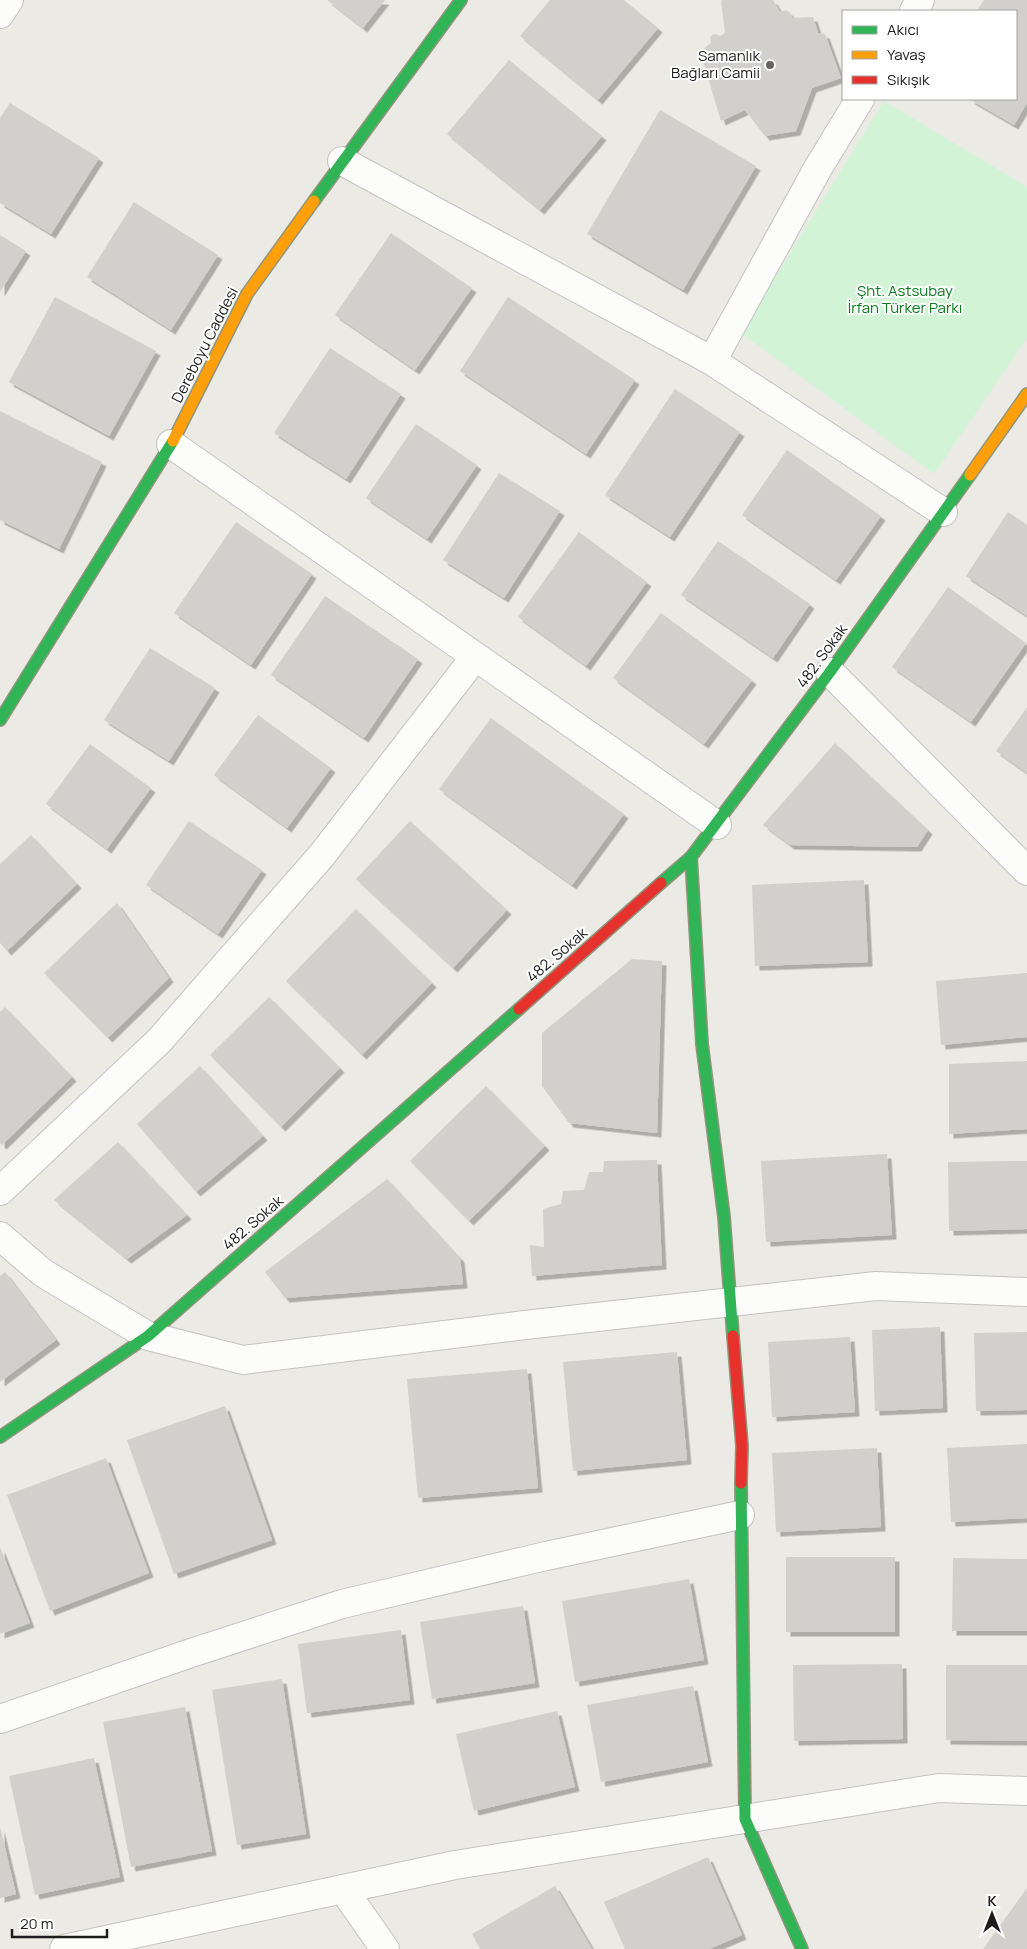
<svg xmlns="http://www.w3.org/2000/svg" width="1027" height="1949" font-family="Manrope,sans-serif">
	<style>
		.park { fill: #d2f3d5 }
		.building { fill: #d1d0cc; filter: url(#shadow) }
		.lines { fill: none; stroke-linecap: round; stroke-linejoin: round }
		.street-casing { stroke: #c3c3c1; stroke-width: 30 }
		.fast-casing { stroke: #91957d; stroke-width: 14 }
		.slow-casing { stroke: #91957d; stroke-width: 14 }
		.jam-casing { stroke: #91957d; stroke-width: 14 }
		.street { stroke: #fcfcfb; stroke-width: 28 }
		.fast { stroke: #30b455; stroke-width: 11 }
		.slow { stroke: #ff9f0a; stroke-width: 11 }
		.jam { stroke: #e5322d; stroke-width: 11 }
		.poi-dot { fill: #646462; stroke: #fff; stroke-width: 2 }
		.labels { text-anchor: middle; stroke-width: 4; stroke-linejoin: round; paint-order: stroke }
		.poi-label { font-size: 15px; fill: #1c1c1c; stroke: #fff; text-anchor: end }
		.park-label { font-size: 15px; fill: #097c1f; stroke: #fff }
		.street-label { font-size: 15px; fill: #1c1c1c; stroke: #fff }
	</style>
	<defs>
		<filter id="shadow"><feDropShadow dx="4.5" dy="4.5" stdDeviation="0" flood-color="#0004"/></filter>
	</defs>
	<rect width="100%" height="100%" fill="#ebeae5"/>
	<polygon class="park" points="884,101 1027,187 1027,338 934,474 741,333"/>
	<g class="building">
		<polygon points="327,0 385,0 363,28"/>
		<polygon points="550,0 624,0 658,28 598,100 520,36"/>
		<polygon points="722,0 773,0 780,12 786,10 790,13 792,18 813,17 818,33 825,34 841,78 812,88 796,131 765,136 745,110 721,121 700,51 711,43 710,38 712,35 716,34 720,36 725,33 721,2"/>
		<polygon points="984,0 1027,0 1027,103 1014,125 969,99 1016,99 1016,11 977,11"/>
		<polygon points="509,60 602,136 540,210 447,134"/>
		<polygon points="10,103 99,158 51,234 0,203 0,118"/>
		<polygon points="660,110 756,166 683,290 587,234"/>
		<polygon points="134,202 218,255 171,330 87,277"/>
		<polygon points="391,233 472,288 415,370 335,315"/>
		<polygon points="0,235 26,251 0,292"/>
		<polygon points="55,297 156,351 109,436 9,382"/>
		<polygon points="508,297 635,380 586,454 460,371"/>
		<polygon points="330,348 401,394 346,479 274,433"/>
		<polygon points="675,389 740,432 670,537 605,495"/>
		<polygon points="0,411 102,462 59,549 0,520"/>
		<polygon points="416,424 477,465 427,539 366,498"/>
		<polygon points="787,450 881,516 836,580 742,515"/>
		<polygon points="499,473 560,511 504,598 443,560"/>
		<polygon points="1008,512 1027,525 1027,616 966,576"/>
		<polygon points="236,522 312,574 251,665 174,613"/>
		<polygon points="579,532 647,582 586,666 518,617"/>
		<polygon points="718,541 810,604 773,658 681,595"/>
		<polygon points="948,587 1026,643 971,722 892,667"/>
		<polygon points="325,596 418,659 364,738 271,675"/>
		<polygon points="661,613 752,680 704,744 613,678"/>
		<polygon points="150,648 215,688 169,761 104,720"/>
		<polygon points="1027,707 1027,773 996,751"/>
		<polygon points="258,715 331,768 287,828 214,775"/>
		<polygon points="491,718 624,814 572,885 439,789"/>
		<polygon points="835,743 928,830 917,847 790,845 763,825"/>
		<polygon points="90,744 151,788 107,849 46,804"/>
		<polygon points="189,821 262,870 218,934 146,885"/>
		<polygon points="410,821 507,910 453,968 356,879"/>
		<polygon points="31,835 77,884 7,951 0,943 0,864"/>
		<polygon points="864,880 868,962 755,966 752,885"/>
		<polygon points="117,903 169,978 108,1038 44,973"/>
		<polygon points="356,909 432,983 362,1055 286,981"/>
		<polygon points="632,959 662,961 657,1133 569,1123 542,1086 542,1033"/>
		<polygon points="1027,973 1027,1037 941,1045 936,981"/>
		<polygon points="269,997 340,1068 281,1127 210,1055"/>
		<polygon points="5,1007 72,1077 2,1145 0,1143 0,1012"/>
		<polygon points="1027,1061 1027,1129 949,1134 949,1064"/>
		<polygon points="200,1066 263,1136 196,1192 137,1124"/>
		<polygon points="486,1086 545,1146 469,1221 410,1161"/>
		<polygon points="118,1142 187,1215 127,1259 54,1200"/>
		<polygon points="887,1154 892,1235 766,1242 761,1161"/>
		<polygon points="657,1160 662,1265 532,1276 530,1245 544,1247 543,1209 561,1204 563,1191 584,1190 589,1172 603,1172 604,1161"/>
		<polygon points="1027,1161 1027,1229 949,1231 948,1162"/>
		<polygon points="387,1179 460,1258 463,1284 285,1298 265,1272"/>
		<polygon points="5,1272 56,1340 0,1382 0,1276"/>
		<polygon points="940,1327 943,1408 875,1411 872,1330"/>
		<polygon points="1027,1332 1027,1410 976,1411 974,1333"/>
		<polygon points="850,1337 855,1412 772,1417 768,1342"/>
		<polygon points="677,1352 687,1460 573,1471 563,1362"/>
		<polygon points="527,1369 538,1488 418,1498 407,1379"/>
		<polygon points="225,1406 272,1540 174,1574 127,1440"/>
		<polygon points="1027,1444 1027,1518 951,1522 947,1448"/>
		<polygon points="877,1448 881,1527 776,1532 772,1453"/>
		<polygon points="106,1458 149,1573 50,1611 7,1495"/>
		<polygon points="0,1547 30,1623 0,1634"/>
		<rect x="786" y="1557" width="109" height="75"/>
		<polygon points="953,1558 1027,1559 1027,1631 952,1631"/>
		<polygon points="689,1579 704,1660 575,1682 562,1601"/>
		<polygon points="523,1606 535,1683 432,1699 420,1622"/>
		<polygon points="401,1630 410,1700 307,1713 298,1644"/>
		<polygon points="902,1664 903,1739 794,1741 793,1665"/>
		<polygon points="946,1665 1027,1665 1027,1741 946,1740"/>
		<polygon points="282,1679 306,1834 237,1845 212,1690"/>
		<polygon points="693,1686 708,1762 601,1782 587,1705"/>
		<polygon points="185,1707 212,1851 131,1867 103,1722"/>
		<polygon points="557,1711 575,1787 474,1811 456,1734"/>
		<polygon points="94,1758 120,1877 35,1895 9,1776"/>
		<polygon points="0,1827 16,1894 0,1898"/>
		<polygon points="708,1857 742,1935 709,1949 625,1949 604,1902"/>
		<polygon points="555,1886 592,1949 480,1949 472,1934"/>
		<polygon points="1027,1888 1027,1949 983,1949"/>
	</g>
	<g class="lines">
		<defs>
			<g id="street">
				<polyline points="914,11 920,0"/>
				<polyline points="0,14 9,0"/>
				<polyline points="342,161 712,361 943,512"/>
				<polyline points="712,361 818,168 860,99"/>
				<polyline points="171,444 717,825"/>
				<polyline points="830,672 1027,871"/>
				<polyline points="0,1191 159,1041 322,855 475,657"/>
				<polyline points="0,1236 43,1273 148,1336 243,1360 525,1325 876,1286 1027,1292"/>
				<polyline points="0,1719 191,1653 342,1604 546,1556 740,1515"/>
				<polyline points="343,1889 385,1949"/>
				<polyline points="64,1949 455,1865 939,1788 1027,1791"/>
			</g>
			<g id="fast">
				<polyline points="314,201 461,0"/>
				<polyline points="0,720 173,441"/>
				<polyline points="691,857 702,1044 724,1217 733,1336"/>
				<polyline points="661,883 691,857 830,672 970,475"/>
				<polyline points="0,1437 148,1336 519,1009"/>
				<polyline points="741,1483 745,1819 802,1949"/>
			</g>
			<g id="slow">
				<polyline points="173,441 247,294 314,201"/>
				<polyline points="970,475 1027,394"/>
			</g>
			<g id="jam">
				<polyline points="519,1009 661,883"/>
				<polyline points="733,1336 742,1446 741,1483"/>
			</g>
		</defs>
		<use href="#street" class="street-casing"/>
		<use href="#fast" class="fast-casing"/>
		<use href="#slow" class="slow-casing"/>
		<use href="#jam" class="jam-casing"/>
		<use href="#street" class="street"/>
		<use href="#fast" class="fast"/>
		<use href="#slow" class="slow"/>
		<use href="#jam" class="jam"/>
	</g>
	<circle class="poi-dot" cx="770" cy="65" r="5"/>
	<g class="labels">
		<g class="poi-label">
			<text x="760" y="61">Samanlık<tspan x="760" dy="17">Bağları Camii</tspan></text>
		</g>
		<g class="park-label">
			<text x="905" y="296">Şht. Astsubay<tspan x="905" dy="17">İrfan Türker Parkı</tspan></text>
		</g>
		<g class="street-label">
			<text transform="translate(205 345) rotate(-63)" y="5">Dereboyu Caddesi</text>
			<text transform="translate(822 656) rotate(-54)" y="5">482. Sokak</text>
			<text transform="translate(557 955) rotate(-41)" y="5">482. Sokak</text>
			<text transform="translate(253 1223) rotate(-41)" y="5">482. Sokak</text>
		</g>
	</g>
	<rect x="842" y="10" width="175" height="90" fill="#ffffff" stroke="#a4a4a4"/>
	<rect x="852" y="26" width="25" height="8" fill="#30b455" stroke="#a4a4a4"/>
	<text x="887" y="35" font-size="15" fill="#1c1c1c">Akıcı</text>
	<rect x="852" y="51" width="25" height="8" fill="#ff9f0a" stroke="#a4a4a4"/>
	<text x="887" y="60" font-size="15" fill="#1c1c1c">Yavaş</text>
	<rect x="852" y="76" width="25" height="8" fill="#e5322d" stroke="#a4a4a4"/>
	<text x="887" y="85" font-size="15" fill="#1c1c1c">Sıkışık</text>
	<g transform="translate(992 1914)" stroke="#ffffff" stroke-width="4" paint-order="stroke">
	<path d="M0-4L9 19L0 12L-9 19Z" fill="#1c1c1c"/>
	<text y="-8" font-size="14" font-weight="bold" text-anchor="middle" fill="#1c1c1c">K</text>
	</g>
	<path d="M12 1929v8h95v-8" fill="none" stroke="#1c1c1c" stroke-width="2.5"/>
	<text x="20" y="1929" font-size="15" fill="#1c1c1c" stroke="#ffffff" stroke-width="4" paint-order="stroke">20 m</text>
</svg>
